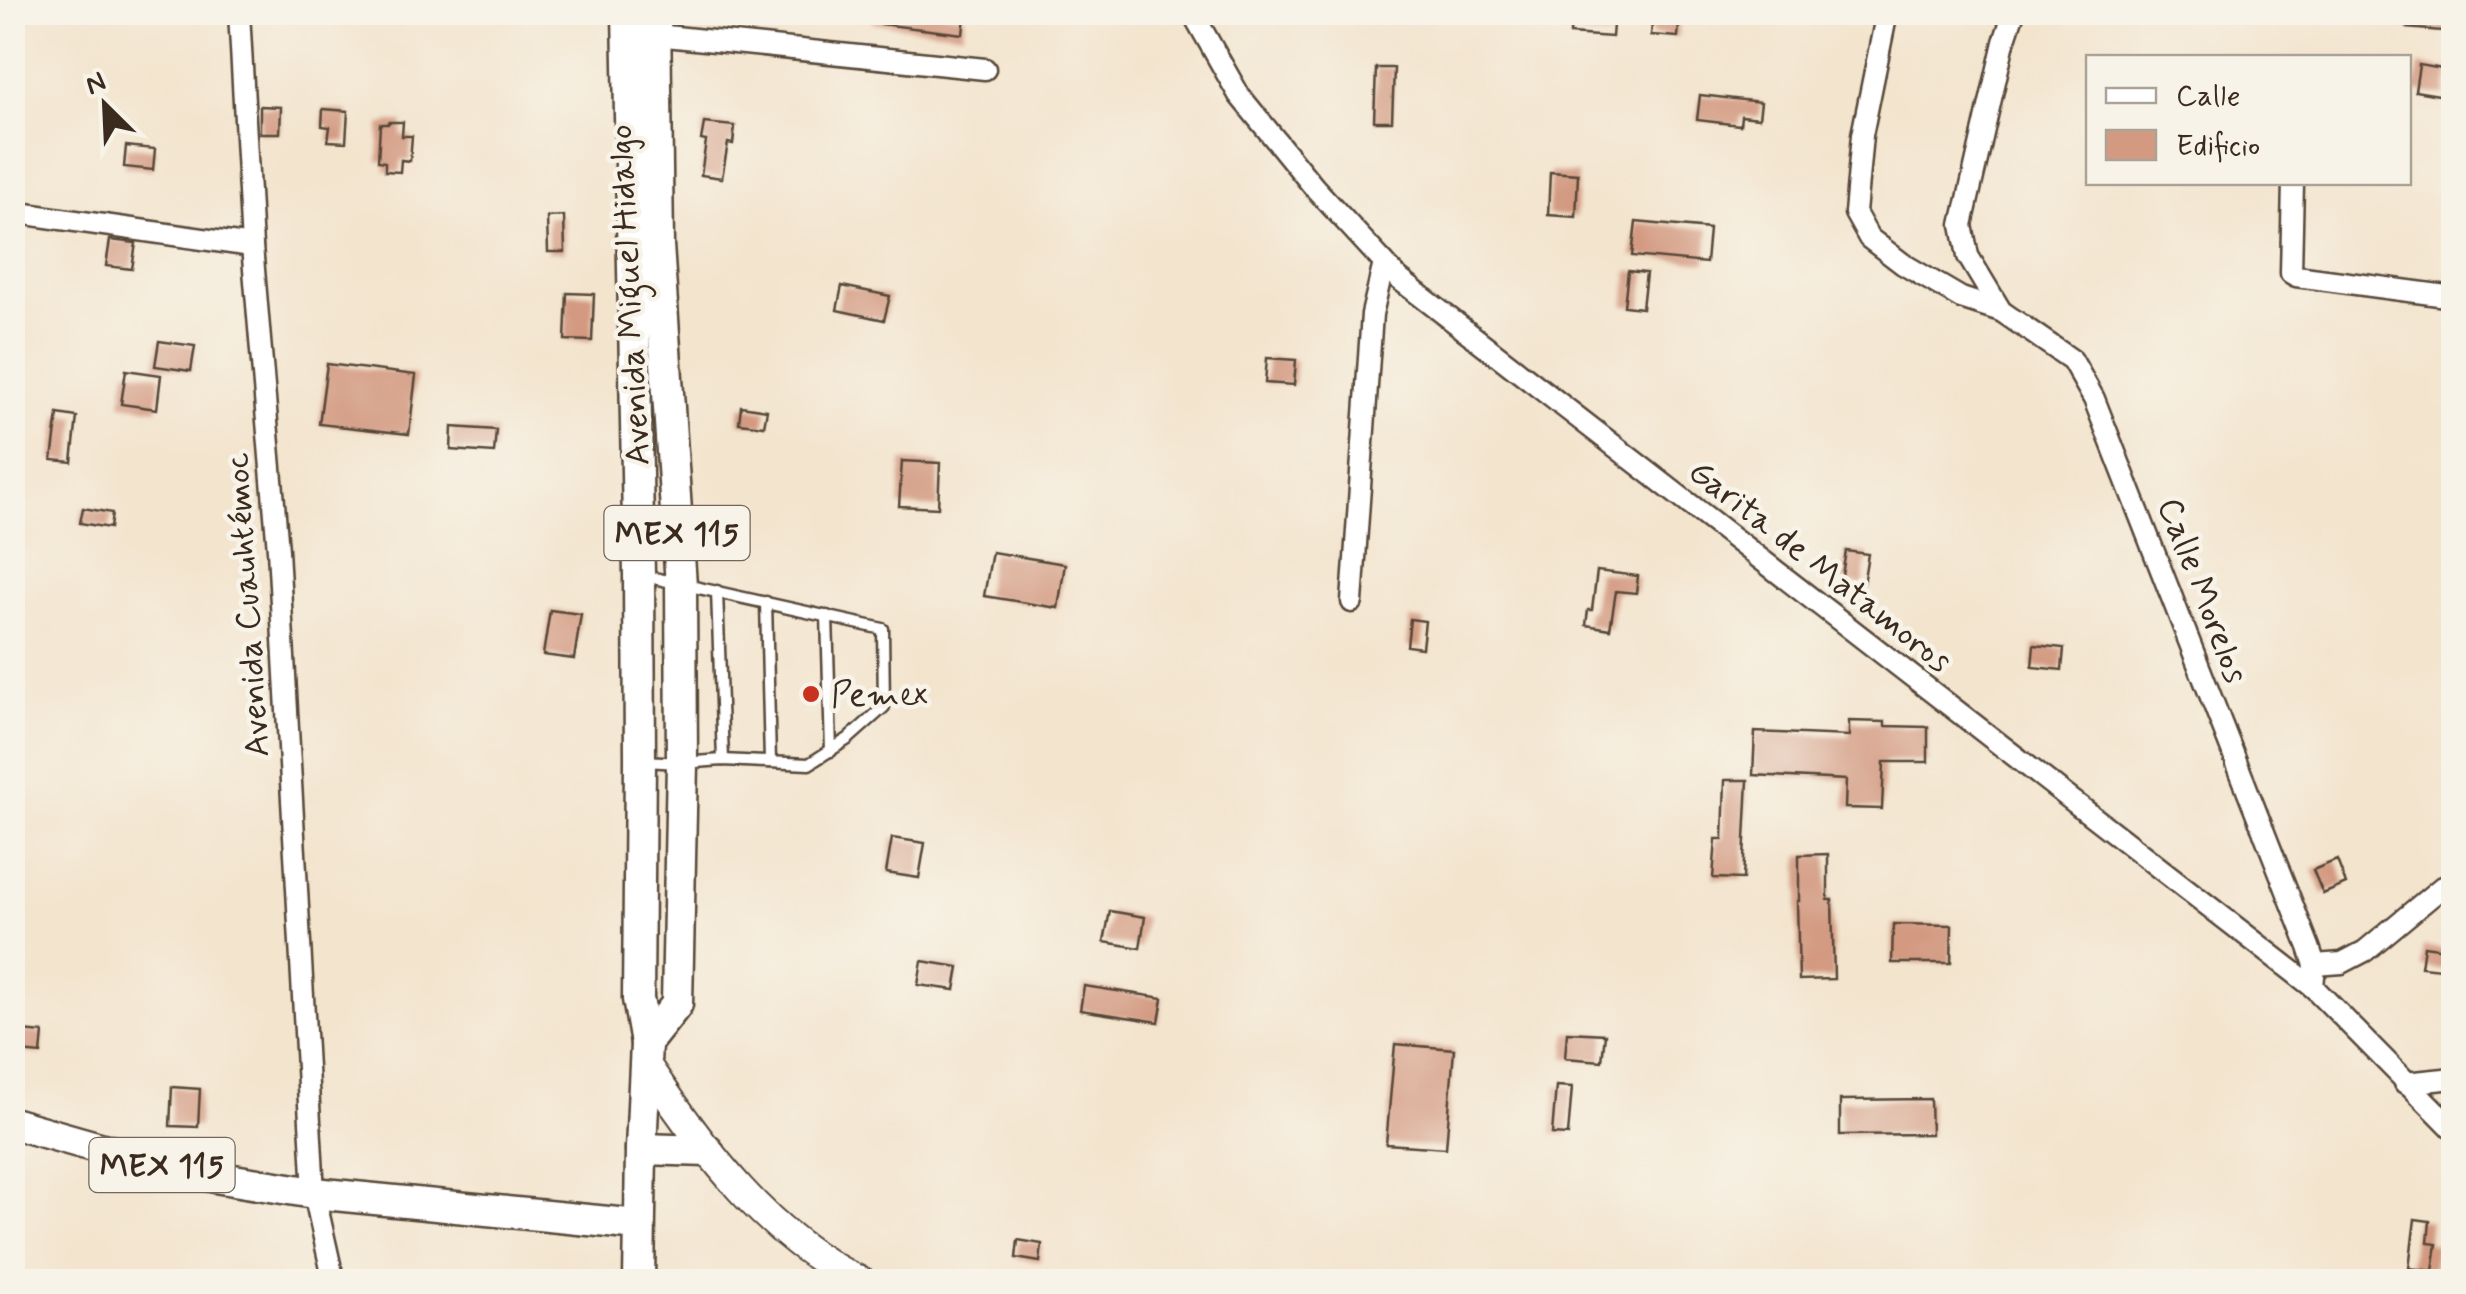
<svg xmlns="http://www.w3.org/2000/svg" width="2466" height="1294" font-family="Mynerve,sans-serif">
	<style>
		.building { fill: #d39a81 }
		.lines { fill: none; stroke-linecap: round; stroke-linejoin: round }
		.service-casing { stroke: #574638; stroke-width: 15 }
		.minor-casing { stroke: #574638; stroke-width: 25 }
		.secondary-casing { stroke: #574638; stroke-width: 32 }
		.primary-casing { stroke: #574638; stroke-width: 35 }
		.service { stroke: #fff; stroke-width: 10 }
		.minor { stroke: #fff; stroke-width: 20 }
		.secondary { stroke: #fff; stroke-width: 28 }
		.primary { stroke: #fff; stroke-width: 30 }
		.poi-dot { fill: #c8321e; stroke: #f7f3e8; stroke-width: 4 }
		.labels { text-anchor: middle; stroke-width: 9; stroke-linejoin: round; paint-order: stroke }
		.shield { fill: #f7f3e8; stroke: #73665b; stroke-width: 2.5 }
		.shield-label { font-size: 32px; font-weight: bold; fill: #3b2a1e }
		.street-label { font-size: 35px; fill: #3b2a1e; stroke: #f7f3e8 }
		.poi-label { font-size: 35px; fill: #3b2a1e; stroke: #f7f3e8; text-anchor: start }
	</style>
	<rect width="100%" height="100%" fill="#f7f3e8"/>
	<filter id="ink" filterUnits="userSpaceOnUse"><feTurbulence type="fractalNoise" baseFrequency=".01" numOctaves="2"/><feDisplacementMap in="SourceGraphic" scale="20" xChannelSelector="R" yChannelSelector="G"/><feConvolveMatrix kernelMatrix="1 2 1 2 8 2 1 2 1" color-interpolation-filters="sRGB"/></filter>
	<filter id="wash" filterUnits="userSpaceOnUse"><feTurbulence type="fractalNoise" baseFrequency=".0048" numOctaves="4" result="noise"/><feDisplacementMap in="SourceGraphic" scale="40" xChannelSelector="R" yChannelSelector="G"/><feGaussianBlur stdDeviation="2.25" result="paint"/><feColorMatrix in="noise" values="0 0 0 0 0 0 0 0 0 0 0 0 0 0 0 0 0 1.4 0 .05"/><feComposite in="paint" operator="in"/></filter>
	<g filter="url(#wash)">
		<rect width="100%" height="100%" fill="#f3e4cd"/>
		<g id="blocks">
			<g class="building">
				<polygon points="873,12 940,12 965,16 963,34 872,23"/>
				<polygon points="1571,12 1614,12 1612,37 1570,34"/>
				<polygon points="1653,12 1680,12 1678,37 1651,35"/>
				<polygon points="2409,12 2454,12 2454,32 2407,28"/>
				<polygon points="2419,65 2449,70 2445,96 2415,91"/>
				<polygon points="1376,68 1394,68 1392,121 1374,121"/>
				<polygon points="1700,95 1761,102 1759,118 1741,116 1740,125 1697,120"/>
				<polygon points="260,106 281,107 280,133 260,133"/>
				<polygon points="323,109 348,111 346,142 328,141 330,127 322,126"/>
				<polygon points="388,122 403,122 402,136 412,136 410,161 401,160 400,172 385,171 385,162 378,161 380,124 388,124"/>
				<polygon points="704,123 735,126 733,144 728,143 722,178 701,175 706,141 701,140"/>
				<polygon points="126,146 155,149 153,170 124,167"/>
				<polygon points="1550,172 1578,174 1576,217 1548,215"/>
				<polygon points="564,216 565,252 548,252 547,217"/>
				<polygon points="1636,222 1709,229 1706,263 1632,256"/>
				<polygon points="110,240 136,243 132,269 106,266"/>
				<polygon points="1628,271 1646,273 1642,308 1624,306"/>
				<polygon points="842,286 890,296 884,320 837,310"/>
				<polygon points="567,293 594,294 592,341 565,340"/>
				<polygon points="159,341 195,346 191,371 155,366"/>
				<polygon points="1267,358 1296,360 1294,385 1265,383"/>
				<polygon points="327,364 416,375 409,434 319,424"/>
				<polygon points="126,370 161,375 157,409 121,404"/>
				<polygon points="741,406 767,410 764,426 739,423"/>
				<polygon points="58,414 77,417 72,462 52,460"/>
				<polygon points="452,427 496,430 494,453 451,450"/>
				<polygon points="902,461 940,463 938,508 899,506"/>
				<polygon points="83,508 112,513 110,528 80,523"/>
				<polygon points="1846,551 1868,554 1863,585 1841,581"/>
				<polygon points="992,552 1065,564 1058,608 984,596"/>
				<polygon points="1597,571 1638,576 1636,593 1616,591 1610,629 1586,625 1588,610 1592,610"/>
				<polygon points="550,610 581,614 574,659 543,655"/>
				<polygon points="1410,619 1425,621 1422,648 1407,646"/>
				<polygon points="2034,645 2064,648 2062,670 2032,667"/>
				<polygon points="1849,721 1885,722 1885,726 1928,727 1928,762 1884,762 1882,809 1845,808 1846,780 1753,775 1755,732 1849,736"/>
				<polygon points="1725,780 1748,780 1743,879 1713,878 1716,839 1723,839"/>
				<polygon points="892,838 925,843 919,878 886,873"/>
				<polygon points="1828,854 1828,900 1832,900 1834,979 1799,980 1797,901 1799,901 1799,855"/>
				<polygon points="2337,860 2346,884 2323,894 2313,870"/>
				<polygon points="1110,911 1145,917 1140,948 1104,942"/>
				<polygon points="1893,924 1952,925 1951,963 1892,963"/>
				<polygon points="2424,946 2452,950 2450,970 2421,967"/>
				<polygon points="922,961 959,967 955,990 918,985"/>
				<polygon points="1084,986 1163,998 1159,1022 1080,1010"/>
				<polygon points="22,1031 43,1033 41,1054 20,1052"/>
				<polygon points="1567,1032 1605,1034 1602,1061 1565,1058"/>
				<polygon points="1395,1044 1454,1049 1446,1148 1386,1144"/>
				<polygon points="1556,1086 1572,1087 1568,1135 1552,1134"/>
				<polygon points="172,1087 200,1089 198,1127 170,1126"/>
				<polygon points="1930,1099 1931,1134 1840,1135 1840,1100"/>
				<polygon points="2415,1219 2430,1221 2428,1243 2437,1244 2433,1271 2409,1268"/>
				<polygon points="1018,1240 1042,1244 1040,1262 1016,1258"/>
			</g>
		</g>
	</g>
	<g filter="url(#ink)">
		<use href="#blocks" fill-opacity="0" stroke="#574638" stroke-width="2.5"/>
		<g class="lines">
			<defs>
				<g id="service">
					<polyline points="717,591 723,760"/>
					<polyline points="766,602 770,762"/>
					<polyline points="827,616 831,751"/>
					<polyline points="643,761 682,763 723,760 809,764 848,739 884,707 883,629 645,576"/>
				</g>
				<g id="minor">
					<polyline points="239,12 252,246 278,550 314,1193 334,1282"/>
					<polyline points="1192,12 1239,95 1314,187 1399,279 2313,987 2454,1130"/>
					<polyline points="2014,12 2004,42 1962,225 1968,256 2001,311 2072,360 2094,399 2309,947 2315,965 2313,987"/>
					<polyline points="1885,22 1862,135 1855,213 1869,238 1903,264 1961,298 2001,311"/>
					<polyline points="656,35 985,69"/>
					<polyline points="2293,182 2291,273 2296,276 2454,297"/>
					<polyline points="12,212 252,246"/>
					<polyline points="1352,602 1372,314 1384,263"/>
					<polyline points="2315,965 2342,963 2365,951 2441,888 2454,882"/>
					<polyline points="2405,1083 2454,1078"/>
				</g>
				<path id="secondary" d="M647,1066C703,1149 768,1239 862,1282"/>
				<g id="primary">
					<polyline points="628,12 639,575 640,761 638,999 646,1043 641,1149 639,1282"/>
					<polyline points="646,1043 677,1004 682,763 681,585 658,245 655,12"/>
					<polyline points="12,1123 145,1161 215,1177 314,1193 639,1225"/>
					<polyline points="641,1149 708,1151"/>
				</g>
			</defs>
			<use href="#service" class="service-casing"/>
			<use href="#minor" class="minor-casing"/>
			<use href="#secondary" class="secondary-casing"/>
			<use href="#primary" class="primary-casing"/>
			<use href="#service" class="service"/>
			<use href="#minor" class="minor"/>
			<use href="#secondary" class="secondary"/>
			<use href="#primary" class="primary"/>
		</g>
	</g>
	<circle class="poi-dot" cx="811" cy="694" r="10"/>
	<g class="labels">
		<g class="shield">
			<rect x="604.5" y="506" width="145" height="54" rx="8"/>
			<rect x="89.5" y="1138" width="145" height="54" rx="8"/>
		</g>
		<g class="shield-label">
			<text x="677" y="544">MEX 115</text>
			<text x="162" y="1176">MEX 115</text>
		</g>
		<g class="street-label">
			<text transform="translate(628 295) rotate(-93)" y="12">Avenida Miguel Hidalgo</text>
			<text transform="translate(1821 565) rotate(38)" y="12">Garita de Matamoros</text>
			<text transform="translate(2204 590) rotate(69)" y="12">Calle Morelos</text>
			<text transform="translate(246 605) rotate(-94)" y="12">Avenida Cuauhtémoc</text>
		</g>
		<g class="poi-label">
			<text x="831" y="706">Pemex</text>
		</g>
	</g>
	<rect width="2466" height="1294" fill="none" stroke="#f7f3e8" stroke-width="50"/>
	<rect x="2086" y="55" width="325" height="130" fill="#f7f3e8" stroke="#aca397" stroke-width="2.5"/>
	<rect x="2106" y="88" width="50" height="15" fill="#ffffff" stroke="#aca397" stroke-width="2.5"/>
	<text x="2176" y="105" font-size="30" fill="#3b2a1e">Calle</text>
	<rect x="2106" y="130" width="50" height="30" fill="#d39a81" stroke="#aca397" stroke-width="2.5"/>
	<text x="2176" y="155" font-size="30" fill="#3b2a1e">Edificio</text>
	<g transform="translate(105 105) rotate(336)" stroke="#f7f3e8" stroke-width="8" paint-order="stroke">
	<path d="M0-8L18 38L0 25L-18 38Z" fill="#3b2a1e"/>
	<text y="-15" font-size="28" font-weight="bold" text-anchor="middle" fill="#3b2a1e">N</text>
	</g>
</svg>
